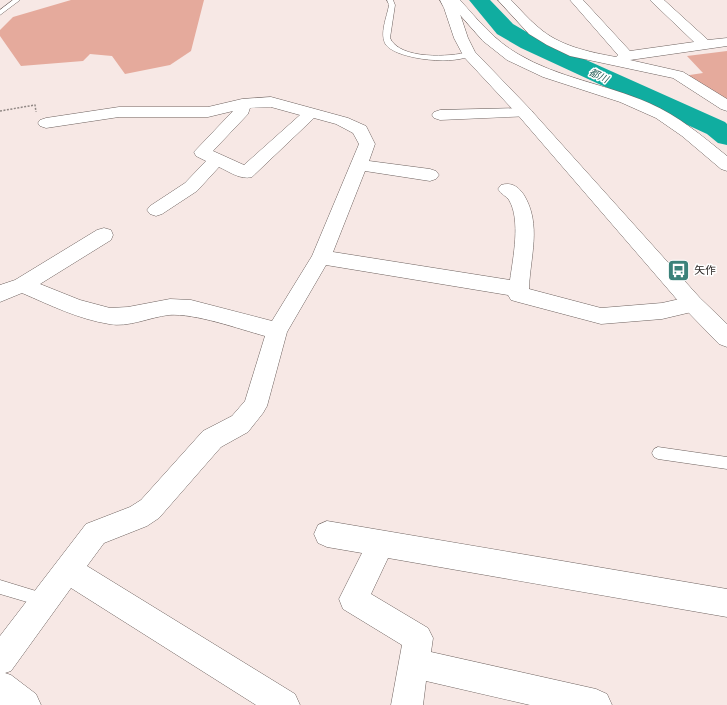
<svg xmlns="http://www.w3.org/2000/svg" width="727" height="705" font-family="Bitter,'Noto Sans JP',serif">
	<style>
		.green { fill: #e5aa9c }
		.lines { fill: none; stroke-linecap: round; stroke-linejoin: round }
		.river { fill: #10ada0; fill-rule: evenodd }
		.lane-casing { stroke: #6e625f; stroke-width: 1 }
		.street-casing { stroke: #6e625f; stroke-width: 1 }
		.secondary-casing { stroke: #6e625f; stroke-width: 1 }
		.path { stroke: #918885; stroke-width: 1.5; stroke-dasharray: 2 1.5; stroke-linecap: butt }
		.lane { fill: #fff; fill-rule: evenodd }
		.street { fill: #fff; fill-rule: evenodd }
		.secondary { fill: #fff; fill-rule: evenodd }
		.labels { text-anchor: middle; stroke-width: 3; stroke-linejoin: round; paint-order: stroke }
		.far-water-label { font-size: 10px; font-style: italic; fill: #2c625c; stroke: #fff }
		.poi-label { font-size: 11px; fill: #2d2826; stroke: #fff; text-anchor: start }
	</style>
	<rect width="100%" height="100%" fill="#f7e8e5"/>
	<g class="green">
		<polygon points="71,0 204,0 191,51 170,65 125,74 112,56 90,54 83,61 21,66 0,36 0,30 13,17"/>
		<polygon points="727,51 727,102 683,76 703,73 687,56"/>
	</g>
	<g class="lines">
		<polygon class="river" points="469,0 490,0 513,24 537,38 725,122 727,124 727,145 718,143 707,134 521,48 497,34"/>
		<defs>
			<g id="lane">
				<polygon points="13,0 20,0 0,15 0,10"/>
				<path d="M387,0H393L395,5L390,38C400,60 450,57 469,52L473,54C458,66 398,60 386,45C379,34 387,17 389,5Z"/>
				<polygon points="658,447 727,457 727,469 658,459 654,457 652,453 654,449"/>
				<polygon points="0,580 49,595 51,600 49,605 44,607 0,594"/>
			</g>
			<g id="street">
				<path d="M447,0H460C477,19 495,41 518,54C558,78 606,84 649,103C679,116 702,136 727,156V171L721,169L682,136L656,118L620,102L543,77L507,60L483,41Z"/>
				<path d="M498,0H511C520,9 528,19 538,27C559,46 589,52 616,57L618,55L570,0H583L630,51L694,42L650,0H664L708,40L727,38V46L630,60L683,72L727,99V111L721,109L673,78L570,56L547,45L529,34Z"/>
				<path d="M271,97L348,118L366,126L375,144L369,161L430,169L436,171L439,175L436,179L430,181L365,171L333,252L510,280C513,258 521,220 509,200C506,196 501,194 498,189L501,185C511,182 518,186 524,195C542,225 530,257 529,289L601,308L662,303L693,296L700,298L703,304L700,310L662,319L601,324L518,302L511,300L508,295L326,265L287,332L267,406L263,413L248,432L221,447L159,518L147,526L104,543L87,566L295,694L300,705H256L71,588L11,671L5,673L11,675L36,694L41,705H0V636L86,524L130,507L141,500L203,431L232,416L245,401L265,336C239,329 195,313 169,315C150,317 128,328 109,324C78,319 50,305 22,293L0,302V285L15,280L97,230L104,228L111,230L113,235L111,240L40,284L80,300L110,308L128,307L170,299L191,300L272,321L312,256L359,144L353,133L336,124L314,118L252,177C240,180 230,172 219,167L197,191L162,214L156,216L150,214L147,210L150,206L185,183L206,161L196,156L194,152L233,111L208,117H119L46,128L40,126L38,123L40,120L46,118L119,107H208L242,99ZM271,107L300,115L244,165L213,151L248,114L250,108Z"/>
				<polygon points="525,108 531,110 533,113 531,116 440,120 434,118 432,115 434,112 440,110"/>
				<polygon points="327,521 727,589 727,617 388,558 371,594 428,628 433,638 431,652 596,689 607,694 612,705 530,705 426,681 423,705 391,705 402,645 343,609 339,599 362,553 327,547 318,543 314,534 318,525"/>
			</g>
			<polygon id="secondary" points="440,0 452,0 458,8 468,38 475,52 529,108 700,298 727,324 727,347 719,344 686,310 517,114 464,57 454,38 444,8"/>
		</defs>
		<use href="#lane" class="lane-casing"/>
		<use href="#street" class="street-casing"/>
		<use href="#secondary" class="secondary-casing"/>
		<polyline class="path" points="0,111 35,105 36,112"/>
		<use href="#lane" class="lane"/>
		<use href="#street" class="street"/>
		<use href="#secondary" class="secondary"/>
	</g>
	<defs>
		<symbol id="bus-square" viewBox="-11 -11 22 22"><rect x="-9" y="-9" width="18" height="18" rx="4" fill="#3b827a" stroke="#fff"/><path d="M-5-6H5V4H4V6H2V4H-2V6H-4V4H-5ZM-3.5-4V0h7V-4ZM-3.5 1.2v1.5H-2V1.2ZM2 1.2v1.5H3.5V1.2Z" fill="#fff"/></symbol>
	</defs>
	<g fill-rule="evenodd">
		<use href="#bus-square" x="666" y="258" width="25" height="25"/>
	</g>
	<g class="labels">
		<g class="far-water-label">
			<text transform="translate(599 75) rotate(25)" y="4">都川</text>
		</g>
		<g class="poi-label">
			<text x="694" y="274">矢作</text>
		</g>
	</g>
</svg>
